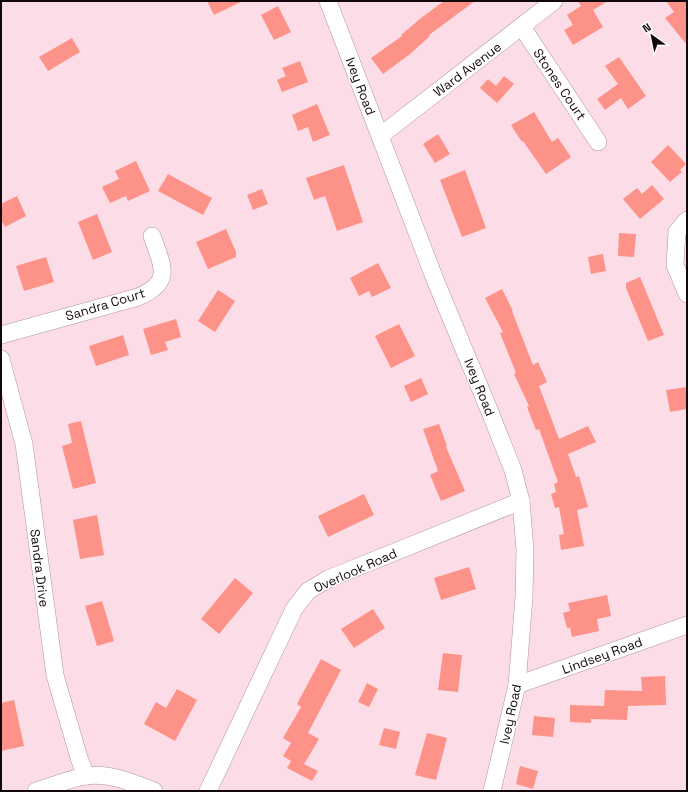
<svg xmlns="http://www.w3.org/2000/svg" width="688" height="792" font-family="'Space Grotesk',sans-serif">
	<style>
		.building { fill: #fc9288 }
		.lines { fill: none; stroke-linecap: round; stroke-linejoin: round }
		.minor-casing { stroke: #b0939c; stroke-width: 18 }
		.minor { stroke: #fff; stroke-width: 17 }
		.labels { text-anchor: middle; stroke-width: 3; stroke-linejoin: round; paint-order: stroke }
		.street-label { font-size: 13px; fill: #12080b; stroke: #fff }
	</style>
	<rect width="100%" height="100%" fill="#fcdde7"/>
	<g class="building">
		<polygon points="207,1 243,1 214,15"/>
		<polygon points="444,1 475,1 429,35 430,36 410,54 383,74 371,58 402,36 401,35 421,18"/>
		<polygon points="578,1 608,1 593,10 603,27 573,45 564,30 573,25 567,15 581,6"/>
		<polygon points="666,1 687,1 687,45 665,18 674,12"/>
		<polygon points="278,6 291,32 274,40 261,15"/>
		<polygon points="72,38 80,52 48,71 39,57"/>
		<polygon points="619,57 646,96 628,109 621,98 605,110 597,99 618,84 605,66"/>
		<polygon points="300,61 308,82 282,92 277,80 286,76 282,68"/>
		<polygon points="504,76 514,84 497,103 480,88 488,79 496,86"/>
		<polygon points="317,104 330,135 313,142 308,127 298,131 292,115"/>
		<polygon points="534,112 552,142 558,138 571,157 546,174 523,141 522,142 511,125"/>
		<polygon points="438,134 450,154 435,163 423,144"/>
		<polygon points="668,145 686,164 680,170 682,172 670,182 651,162"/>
		<polygon points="136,161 150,191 128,201 126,196 110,203 102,187 119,179 115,171"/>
		<polygon points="344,165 363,222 337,231 325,196 314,200 306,178"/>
		<polygon points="465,170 486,228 462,237 440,180"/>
		<polygon points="168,174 212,198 203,215 158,191"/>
		<polygon points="652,185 664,199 640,219 623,199 637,188 642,194"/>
		<polygon points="262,189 268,204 253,210 247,195"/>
		<polygon points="17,196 26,216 5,227 1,220 1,204"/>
		<polygon points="97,214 112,252 93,260 78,222"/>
		<polygon points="226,229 236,252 236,257 208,269 196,242"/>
		<polygon points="619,233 636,234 634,257 618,256"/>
		<polygon points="603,254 606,271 591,274 588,257"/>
		<polygon points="46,257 54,282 24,291 16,266"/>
		<polygon points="378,263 391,288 372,297 369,291 359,296 350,278"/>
		<polygon points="640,277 664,335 648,341 626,288 626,283"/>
		<polygon points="502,289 513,311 512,311 533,365 538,362 547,382 539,386 559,439 588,426 596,442 568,454 576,477 579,476 588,507 577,510 584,546 561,550 559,535 564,534 559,507 555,508 551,494 556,492 554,484 558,482 539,429 536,430 527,407 529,406 514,374 516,373 500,333 503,332 485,298"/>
		<polygon points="218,290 235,301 215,332 198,321"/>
		<polygon points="176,319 181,337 165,342 168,350 151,355 143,329"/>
		<polygon points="399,324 415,356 391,368 375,336"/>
		<polygon points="123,335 129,355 96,366 89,346"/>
		<polygon points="421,378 428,394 411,402 404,386"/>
		<polygon points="687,387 687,409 670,412 666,390"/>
		<polygon points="81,421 96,483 73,489 62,446 72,443 68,424"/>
		<polygon points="439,424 447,446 446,447 465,491 441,501 430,475 438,471 423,429"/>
		<polygon points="364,494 374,515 328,537 318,516"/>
		<polygon points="97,515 104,555 80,559 73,520"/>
		<polygon points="469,567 476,589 441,600 434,578"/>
		<polygon points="235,578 253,593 219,634 201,619"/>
		<polygon points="607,595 611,616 597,619 599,631 572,637 570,628 567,628 563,613 570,611 568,603"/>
		<polygon points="102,601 114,641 97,646 85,606"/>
		<polygon points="373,609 385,628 354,648 341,629"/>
		<polygon points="443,653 462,655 458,692 438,690"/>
		<polygon points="321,659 341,670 308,733 319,739 304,764 318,771 312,781 287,768 291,761 283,756 291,743 283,738 301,707 297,704"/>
		<polygon points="665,676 666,705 628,706 627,720 591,719 591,723 570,722 570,705 604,706 605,690 642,691 641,677"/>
		<polygon points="367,683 378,689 369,707 358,702"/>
		<polygon points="177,689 197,700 175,741 144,724 156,702 166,708"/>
		<polygon points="14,700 24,746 1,751 1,703"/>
		<polygon points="534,716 555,718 553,737 532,735"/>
		<polygon points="384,728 400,732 396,749 379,745"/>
		<polygon points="427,733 447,738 436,780 415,775"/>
		<polygon points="520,766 538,771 533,789 516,784"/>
	</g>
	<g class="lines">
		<defs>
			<g id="minor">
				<polyline points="328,1 436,282 490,412 513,470 521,501 525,550 524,597 517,685 492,791"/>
				<polyline points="522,27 598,142"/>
				<polyline points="380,136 554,1"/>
				<polyline points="687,220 677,232 675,265 687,294"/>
				<path d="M1,335L138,297C174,282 162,265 152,236"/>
				<polyline points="1,359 24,444 55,675 79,758 86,776"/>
				<polyline points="517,685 687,625"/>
				<path d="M36,791C52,786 69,779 86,776C109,772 133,783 154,791"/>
				<polyline points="208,791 294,609 308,591 328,579 521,501"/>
			</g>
		</defs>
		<use href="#minor" class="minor-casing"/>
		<use href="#minor" class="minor"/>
	</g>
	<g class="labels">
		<g class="street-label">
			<text transform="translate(467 69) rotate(-37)" y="5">Ward Avenue</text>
			<text transform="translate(560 84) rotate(56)" y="5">Stones Court</text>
			<text transform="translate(361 86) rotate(69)" y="5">Ivey Road</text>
			<text transform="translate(105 304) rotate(-17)" y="5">Sandra Court</text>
			<text transform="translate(480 387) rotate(68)" y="5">Ivey Road</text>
			<text transform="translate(40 568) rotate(83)" y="5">Sandra Drive</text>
			<text transform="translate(355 570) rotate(-24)" y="5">Overlook Road</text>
			<text transform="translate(602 655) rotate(-20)" y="5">Lindsey Road</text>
			<text transform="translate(510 714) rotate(-78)" y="5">Ivey Road</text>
		</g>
	</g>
	<rect width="688" height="792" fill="none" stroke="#12080b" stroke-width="4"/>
	<g transform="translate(652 36) rotate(327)" stroke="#ffffff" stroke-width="3" paint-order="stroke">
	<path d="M0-3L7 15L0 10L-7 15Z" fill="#12080b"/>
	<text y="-6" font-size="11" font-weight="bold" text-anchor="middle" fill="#12080b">N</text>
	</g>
</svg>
